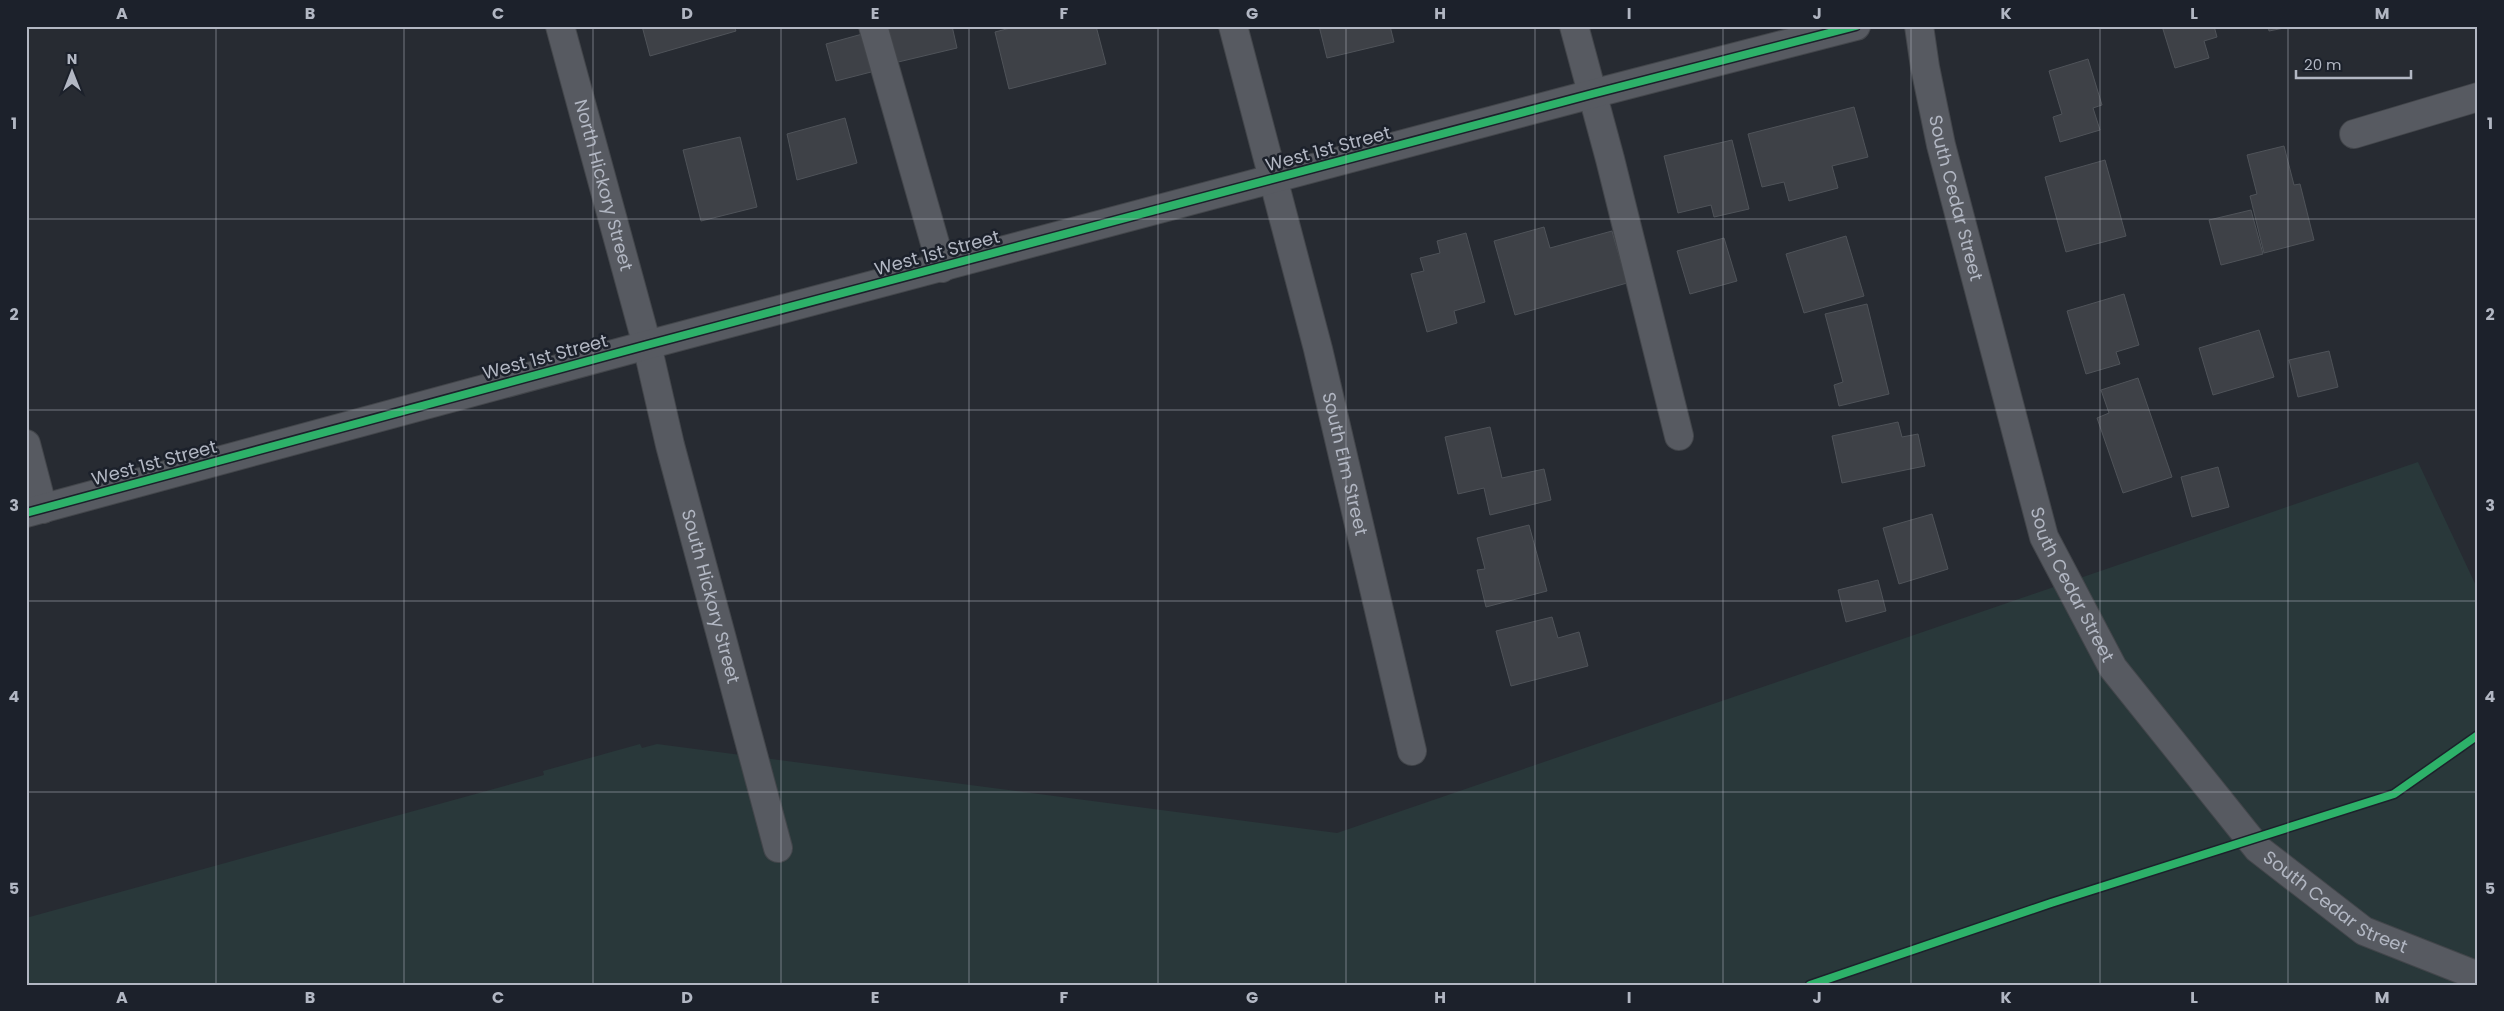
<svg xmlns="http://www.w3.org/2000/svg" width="2504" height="1011" font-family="Poppins,sans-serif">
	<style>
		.green { fill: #29383a }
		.building { fill: #3e4147; stroke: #4f5359 }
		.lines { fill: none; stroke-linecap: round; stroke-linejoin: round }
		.minor-casing { stroke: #43464b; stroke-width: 30 }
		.minor { stroke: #575a61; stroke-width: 28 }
		.cycleway-casing { stroke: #1c212b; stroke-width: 11 }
		.cycleway { stroke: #2db169; stroke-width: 8 }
		.grid { fill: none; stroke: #b2b7c3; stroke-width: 1; stroke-opacity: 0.55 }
		.labels { text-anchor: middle; stroke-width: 5; stroke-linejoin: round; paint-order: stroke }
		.street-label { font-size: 18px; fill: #b2b7c3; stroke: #1c212b }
		.neatline { fill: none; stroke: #b2b7c3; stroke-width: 2 }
		.grid-label { font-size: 16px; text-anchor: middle; font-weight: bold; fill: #b2b7c3 }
	</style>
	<rect width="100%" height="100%" fill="#272b32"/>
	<polygon class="green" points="2418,462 2478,590 2478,985 26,985 26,918 544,775 543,771 640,744 642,748 657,744 1337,833"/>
	<g class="building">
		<polygon points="642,26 734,26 736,31 650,56"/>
		<polygon points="952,26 957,48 894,63 886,27"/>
		<polygon points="1018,26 1096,26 1106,64 1009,89 995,32"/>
		<polygon points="1319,26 1390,26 1394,42 1327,58"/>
		<polygon points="2162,26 2214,26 2217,37 2204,41 2209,58 2175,68"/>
		<polygon points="2268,26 2294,26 2269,31"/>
		<polygon points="866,33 875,71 836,81 826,44"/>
		<polygon points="2088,59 2102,105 2093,108 2100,130 2060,142 2053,117 2062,114 2049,71"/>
		<polygon points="1854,107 1868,157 1832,166 1838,188 1789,201 1784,182 1762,187 1748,134"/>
		<polygon points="845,118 857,163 797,180 787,134"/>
		<polygon points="740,137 757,207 701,221 683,150"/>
		<polygon points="1732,140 1749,209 1714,217 1711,205 1678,213 1664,156"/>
		<polygon points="2284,146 2294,185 2300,184 2314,240 2264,253 2250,196 2257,194 2247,155"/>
		<polygon points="2105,160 2126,236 2066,252 2045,177"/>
		<polygon points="2251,210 2263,254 2221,265 2209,220"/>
		<polygon points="1544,227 1550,248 1612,231 1627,283 1515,315 1494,241"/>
		<polygon points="1466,233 1485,302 1454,311 1457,323 1427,332 1411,274 1424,271 1420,258 1440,253 1437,241"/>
		<polygon points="1846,236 1864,296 1804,313 1786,254"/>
		<polygon points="1724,238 1737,281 1690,294 1677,251"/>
		<polygon points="2124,294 2139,345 2116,352 2120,364 2086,374 2067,311"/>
		<polygon points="1867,304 1889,394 1839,406 1834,385 1843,382 1825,314"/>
		<polygon points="2259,330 2274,377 2213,395 2199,348"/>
		<polygon points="2329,351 2338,387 2298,397 2289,360"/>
		<polygon points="2138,378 2172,477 2123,493 2097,418 2109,413 2101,390"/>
		<polygon points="1898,422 1902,437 1918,434 1925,466 1842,483 1832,436"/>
		<polygon points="1490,427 1502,478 1544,469 1551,500 1490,515 1484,488 1458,494 1445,437"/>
		<polygon points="2218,467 2229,507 2192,517 2181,477"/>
		<polygon points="1932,514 1948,569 1899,584 1883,528"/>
		<polygon points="1529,525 1547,591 1486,607 1477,570 1485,569 1477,538"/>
		<polygon points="1878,580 1886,611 1846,622 1838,590"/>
		<polygon points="1552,617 1558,638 1579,632 1588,666 1511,686 1496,631"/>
	</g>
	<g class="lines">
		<defs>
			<g id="minor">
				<path id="s1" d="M560,26L647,345L670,445L778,848"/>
				<polyline points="873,26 942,268"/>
				<path id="s2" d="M1233,26L1318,349L1412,751"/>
				<polyline points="1574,26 1610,159 1679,436"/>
				<path id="s3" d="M1919,26L1925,67L1941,145L2044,537L2113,668L2258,849L2364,931L2478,976"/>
				<polyline points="2354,134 2478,97"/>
				<polyline points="26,444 43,509"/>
				<polyline points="26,513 647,345 1592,94 1856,26"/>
			</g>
		</defs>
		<use href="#minor" class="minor-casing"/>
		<use href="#minor" class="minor"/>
		<defs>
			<g id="cycleway">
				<polyline points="26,513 647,345 1592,94 1856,26"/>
				<polyline points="1810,985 2051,903 2394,794 2478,735"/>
			</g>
		</defs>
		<use href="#cycleway" class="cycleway-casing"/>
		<use href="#cycleway" class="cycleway"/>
	</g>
	<path class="grid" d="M216,26V985M404,26V985M593,26V985M781,26V985M969,26V985M1158,26V985M1346,26V985M1535,26V985M1723,26V985M1911,26V985M2100,26V985M2288,26V985M26,219H2478M26,410H2478M26,601H2478M26,792H2478"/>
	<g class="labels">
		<g class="street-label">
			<text transform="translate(1328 149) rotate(-15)" y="6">West 1st Street</text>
			<text dy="6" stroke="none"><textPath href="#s1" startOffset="165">North Hickory Street</textPath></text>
			<text dy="6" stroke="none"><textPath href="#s3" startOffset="176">South Cedar Street</textPath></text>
			<text transform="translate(937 253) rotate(-15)" y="6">West 1st Street</text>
			<text transform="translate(545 357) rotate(-15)" y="6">West 1st Street</text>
			<text transform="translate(154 463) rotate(-15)" y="6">West 1st Street</text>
			<text dy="6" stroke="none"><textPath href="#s2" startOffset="452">South Elm Street</textPath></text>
			<text dy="6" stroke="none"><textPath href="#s3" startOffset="581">South Cedar Street</textPath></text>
			<text dy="6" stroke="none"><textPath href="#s1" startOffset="590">South Hickory Street</textPath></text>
			<text dy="6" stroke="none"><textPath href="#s3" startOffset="1001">South Cedar Street</textPath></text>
		</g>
	</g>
	<rect width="2504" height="1011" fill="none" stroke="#1c212b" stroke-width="55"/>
	<g transform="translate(72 72)" stroke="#1c212b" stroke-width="4" paint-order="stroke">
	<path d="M0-4L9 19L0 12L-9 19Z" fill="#b2b7c3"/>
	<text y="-8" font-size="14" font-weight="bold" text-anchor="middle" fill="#b2b7c3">N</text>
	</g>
	<path d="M2296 70v8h115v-8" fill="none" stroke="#b2b7c3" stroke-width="2.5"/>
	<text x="2304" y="70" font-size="15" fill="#b2b7c3" stroke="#1c212b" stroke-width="4" paint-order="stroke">20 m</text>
	<rect x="28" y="28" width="2448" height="956" class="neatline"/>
	<g class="grid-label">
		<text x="122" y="19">A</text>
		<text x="310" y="19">B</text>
		<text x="498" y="19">C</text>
		<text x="687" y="19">D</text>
		<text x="875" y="19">E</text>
		<text x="1064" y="19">F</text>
		<text x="1252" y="19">G</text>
		<text x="1440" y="19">H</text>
		<text x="1629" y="19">I</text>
		<text x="1817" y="19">J</text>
		<text x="2006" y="19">K</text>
		<text x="2194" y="19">L</text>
		<text x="2382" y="19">M</text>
		<text x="14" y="129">1</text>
		<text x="2490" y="129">1</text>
		<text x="14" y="320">2</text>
		<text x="2490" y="320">2</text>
		<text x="14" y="511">3</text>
		<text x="2490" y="511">3</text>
		<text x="14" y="702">4</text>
		<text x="2490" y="702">4</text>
		<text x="14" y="894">5</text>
		<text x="2490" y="894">5</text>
		<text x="122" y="1003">A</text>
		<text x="310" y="1003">B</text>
		<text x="498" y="1003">C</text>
		<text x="687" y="1003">D</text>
		<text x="875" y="1003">E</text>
		<text x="1064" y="1003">F</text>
		<text x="1252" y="1003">G</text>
		<text x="1440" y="1003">H</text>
		<text x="1629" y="1003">I</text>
		<text x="1817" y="1003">J</text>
		<text x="2006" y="1003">K</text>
		<text x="2194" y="1003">L</text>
		<text x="2382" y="1003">M</text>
	</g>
</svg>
